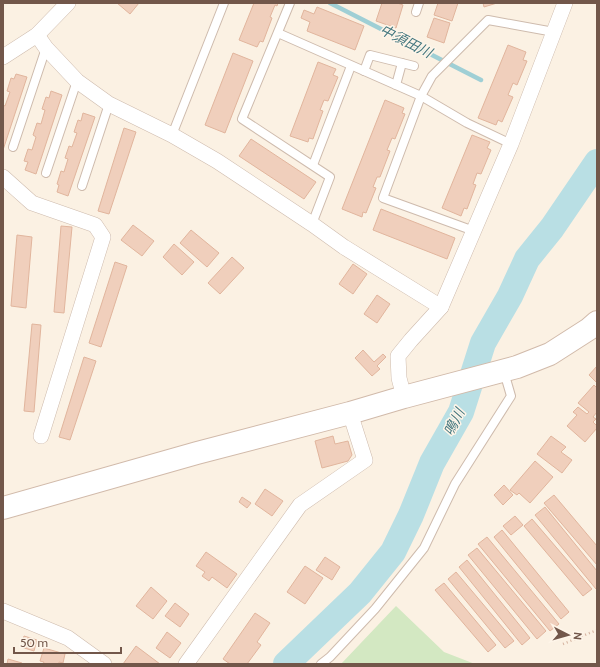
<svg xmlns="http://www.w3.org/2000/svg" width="600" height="667" font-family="Cabin,'Noto Sans JP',sans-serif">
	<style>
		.green { fill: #d3e8c2 }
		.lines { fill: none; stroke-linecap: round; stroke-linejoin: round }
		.stream { stroke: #9fcfd5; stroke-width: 4.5 }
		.river { stroke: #b9dfe4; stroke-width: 26 }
		.building { fill: #f0cfbc; stroke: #e1b59d }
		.lane-casing { stroke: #cebbad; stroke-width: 10 }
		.street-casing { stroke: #cebbad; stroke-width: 16 }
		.secondary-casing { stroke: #d1baaa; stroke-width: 24 }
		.path { stroke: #d4b29f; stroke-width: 2.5; stroke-dasharray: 1 3; stroke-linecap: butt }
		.lane { stroke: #fff; stroke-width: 8 }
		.street { stroke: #fff; stroke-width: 15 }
		.secondary { stroke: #fff; stroke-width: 22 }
		.labels { text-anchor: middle; stroke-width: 3; stroke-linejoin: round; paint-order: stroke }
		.water-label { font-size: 14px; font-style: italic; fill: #42767e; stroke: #fef5e9 }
	</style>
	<rect width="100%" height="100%" fill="#fbf1e3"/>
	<polygon class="green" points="396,606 444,652 475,664 341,664"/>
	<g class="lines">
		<polyline class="stream" points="330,3 481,80"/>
		<polyline class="river" points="286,664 360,593 393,552 411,515 432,463 461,412 483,343 510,296 527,259 552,228 597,162"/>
	</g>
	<g class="building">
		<polygon points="117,3 139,3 130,14"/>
		<polygon points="254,3 278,3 277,6 275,5 270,17 272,18 263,42 260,41 257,47 239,40"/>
		<polygon points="382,3 397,3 403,5 396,28 376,21"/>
		<polygon points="438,3 458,3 452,21 434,15"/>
		<polygon points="483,3 497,3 484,7"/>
		<polygon points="317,7 364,26 355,50 307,31 310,22 301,18 304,10 314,14"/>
		<polygon points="434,18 450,23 444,43 427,37"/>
		<polygon points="508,45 526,52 523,60 527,61 517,85 513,83 508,95 513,97 502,122 498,120 496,125 478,118"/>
		<polygon points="233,53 253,61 225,133 205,125"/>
		<polygon points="318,62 336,69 333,75 338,77 328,101 324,100 320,110 323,111 313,139 309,138 308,142 290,136"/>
		<polygon points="16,74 27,77 3,150 3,105 5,106 10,92 7,91 11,78 14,79"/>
		<polygon points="51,91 62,95 36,174 25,170 28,162 24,161 28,149 32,150 36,137 33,135 37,123 41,124 45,110 42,109 46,97 49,98"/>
		<polygon points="385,100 404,108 402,113 405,114 395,139 392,138 387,150 390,151 380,177 377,177 373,187 376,188 366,213 363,212 362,217 342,209"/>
		<polygon points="83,113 95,117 68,196 57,192 59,185 57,184 61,171 64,172 68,159 65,158 69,146 72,147 77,133 74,132 78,120 81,121"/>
		<polygon points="124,128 136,132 109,214 98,211"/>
		<polygon points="472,135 490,142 487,148 491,150 481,174 477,173 473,184 476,185 467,209 464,208 461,216 442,208"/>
		<polygon points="251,139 316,182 304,199 239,156"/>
		<polygon points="381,209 455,238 447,259 373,230"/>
		<polygon points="133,225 154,241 142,256 121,240"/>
		<polygon points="61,226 72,227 64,313 54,312"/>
		<polygon points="191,230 219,253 207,267 180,243"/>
		<polygon points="17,235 32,237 26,308 11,306"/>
		<polygon points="174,244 194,262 182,275 163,257"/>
		<polygon points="232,257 244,268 220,294 208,283"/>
		<polygon points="115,262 127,266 101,347 89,343"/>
		<polygon points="353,264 367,274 353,294 339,284"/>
		<polygon points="377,295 390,304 377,323 364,314"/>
		<polygon points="32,324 41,325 34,412 24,411"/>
		<polygon points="363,350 374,362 383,354 386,357 377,366 380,369 372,376 355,358"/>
		<polygon points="84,357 96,361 70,440 59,437"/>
		<polygon points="597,366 597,383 589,375"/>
		<polygon points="594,385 597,388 597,412 593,417 596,419 593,422 597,426 597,428 585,442 567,426 577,415 573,412 578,407 587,414 589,412 578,403"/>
		<polygon points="333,436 335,444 348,441 352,455 348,461 322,468 315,441"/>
		<polygon points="551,436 566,447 561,452 572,460 562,473 537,454"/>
		<polygon points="535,461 553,477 530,503 519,493 517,495 510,490"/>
		<polygon points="504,485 513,495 503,505 494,495"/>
		<polygon points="265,489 283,501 272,516 255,504"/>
		<polygon points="554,495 597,546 597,565 544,503"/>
		<polygon points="242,497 251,503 247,508 239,502"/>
		<polygon points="545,507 597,571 597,589 596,589 535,515"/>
		<polygon points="515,516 523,525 511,535 503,526"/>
		<polygon points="532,519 592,589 583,596 524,526"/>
		<polygon points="502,530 569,612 561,619 494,537"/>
		<polygon points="487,537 559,624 550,631 478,544"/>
		<polygon points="477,548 546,631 537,639 468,555"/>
		<polygon points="206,552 237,574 227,588 212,577 209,581 202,576 205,572 196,566"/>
		<polygon points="325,557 340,567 332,580 316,570"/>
		<polygon points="467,560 530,638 522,645 459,567"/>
		<polygon points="305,566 323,578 305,604 287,592"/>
		<polygon points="456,572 514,641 505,648 448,579"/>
		<polygon points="444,583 496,645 488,652 435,590"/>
		<polygon points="151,587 167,601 153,619 136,606"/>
		<polygon points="175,603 189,614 180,627 165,616"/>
		<polygon points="255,613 270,623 257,642 261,645 247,664 230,664 223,659"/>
		<polygon points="167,632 181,643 170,658 156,648"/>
		<polygon points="24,636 37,640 34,651 21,647"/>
		<polygon points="136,646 160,664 123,664"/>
		<polygon points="44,648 65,654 63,663 59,662 59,664 43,664 44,662 40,661"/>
		<polygon points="8,659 22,663 22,664 7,664"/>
	</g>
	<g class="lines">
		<defs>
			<g id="lane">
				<polyline points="290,3 242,119 330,177 312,224"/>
				<polyline points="416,12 419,3"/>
				<polyline points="278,33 421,96 467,123 511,144"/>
				<polyline points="364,71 370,55 414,66"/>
				<polyline points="396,85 402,63"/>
				<polyline points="172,135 224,3"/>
				<polyline points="13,147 46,48"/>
				<polyline points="313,165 351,66"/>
				<polyline points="46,173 77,81"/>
				<polyline points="82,186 109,104"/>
				<polyline points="474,231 383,198 421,96 432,76 488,20 554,32"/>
				<polyline points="321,664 330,657 375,609 424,548 455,484 511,396 504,372"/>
			</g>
			<g id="street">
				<polyline points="37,35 46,48 77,81 109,104 172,135 217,161 312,224 344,247 441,307"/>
				<polyline points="3,57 37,35 68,3"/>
				<polyline points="3,177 32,203 95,225 103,237 41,436"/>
				<polyline points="404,397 399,378 398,356 411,340 441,307 511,144 565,3"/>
				<polyline points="3,611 68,638 104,664"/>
				<polyline points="186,664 300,505 365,460 350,413"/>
			</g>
			<polyline id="secondary" points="3,508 197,453 350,413 404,397 517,367 550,354 589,329 597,322"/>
		</defs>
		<use href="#lane" class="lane-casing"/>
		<use href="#street" class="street-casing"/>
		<use href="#secondary" class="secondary-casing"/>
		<polyline class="path" points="563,644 597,630"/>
		<use href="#lane" class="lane"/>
		<use href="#street" class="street"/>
		<use href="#secondary" class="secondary"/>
	</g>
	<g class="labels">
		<g class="water-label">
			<text transform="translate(406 41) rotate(27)" y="5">中須田川</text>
			<text transform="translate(454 422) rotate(-63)" y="5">鳴川</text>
		</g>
	</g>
	<rect width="600" height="667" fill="none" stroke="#72574a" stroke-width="8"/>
	<g transform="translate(568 635) rotate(96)" stroke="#fef5e9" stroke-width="3" paint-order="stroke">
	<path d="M0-3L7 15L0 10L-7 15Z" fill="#72574a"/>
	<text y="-6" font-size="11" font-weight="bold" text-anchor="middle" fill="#72574a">N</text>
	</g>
	<path d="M14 647v6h107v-6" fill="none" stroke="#72574a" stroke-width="2"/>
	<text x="20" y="647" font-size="12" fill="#72574a" stroke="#fef5e9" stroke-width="3" paint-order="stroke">50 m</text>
</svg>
